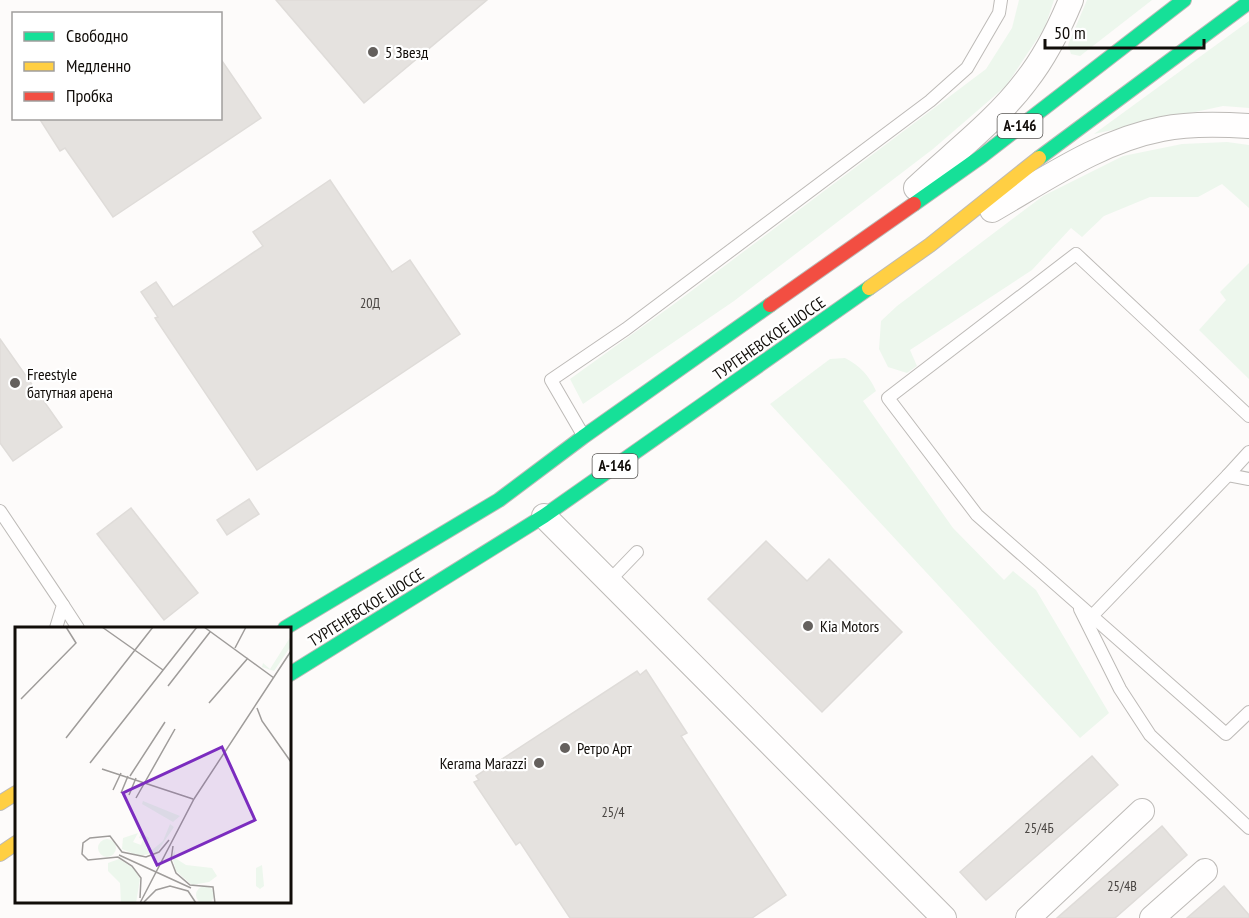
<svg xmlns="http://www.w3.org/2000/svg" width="1249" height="918" font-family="'PT Sans Narrow',sans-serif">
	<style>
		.green { fill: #edf7ed }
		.building { fill: #e5e2df; stroke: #dfdcd9; stroke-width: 1.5 }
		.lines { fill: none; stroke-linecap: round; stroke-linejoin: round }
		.lane-casing { stroke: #bdbab7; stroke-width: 14 }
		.street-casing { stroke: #bdbab7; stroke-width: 26 }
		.fast-casing { stroke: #bdbab7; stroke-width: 16 }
		.slow-casing { stroke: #bdbab7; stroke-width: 16 }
		.jam-casing { stroke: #bdbab7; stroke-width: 16 }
		.lane { stroke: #fffefe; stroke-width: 12 }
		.street { stroke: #fffefe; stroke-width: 24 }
		.fast { stroke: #16e098; stroke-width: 14 }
		.slow { stroke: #ffcf43; stroke-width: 14 }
		.jam { stroke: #f24e42; stroke-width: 14 }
		.poi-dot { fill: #64605d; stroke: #fff; stroke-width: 2 }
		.labels { text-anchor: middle; stroke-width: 4.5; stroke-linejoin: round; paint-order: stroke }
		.number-label { font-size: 14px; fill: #484441 }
		.shield { fill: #fff; stroke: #585653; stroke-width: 1.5 }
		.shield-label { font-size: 15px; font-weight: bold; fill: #110d09 }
		.poi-label { font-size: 16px; fill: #110d09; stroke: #fff; text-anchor: start }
		.street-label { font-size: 16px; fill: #110d09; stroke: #fff }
		.inset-road { fill: none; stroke: #9f9c9a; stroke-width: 1.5 }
		.view { fill: #7b2cbf; fill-opacity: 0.15; stroke: #7b2cbf; stroke-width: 3 }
		.inset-edge { fill: none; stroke: #110d09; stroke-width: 3 }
	</style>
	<rect width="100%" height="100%" fill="#fdfbfa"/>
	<g class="green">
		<polygon points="1019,0 1054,0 1045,27 1006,86 933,149 734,301 583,404 570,379 674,304 986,69 1012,28"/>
		<polygon points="1087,0 1152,0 1080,56 1071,54 1068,45"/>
		<polygon points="1249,21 1249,108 1223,106 1094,134"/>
		<polygon points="1227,142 1249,145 1249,208 1222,184 1198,197 1150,197 1104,216 1082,237 1071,228 1032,270 910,350 917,366 907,373 888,367 879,349 881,321 897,306 1043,196 1123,156 1182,144"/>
		<polygon points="1249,263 1249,379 1199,330 1226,300 1220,292"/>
		<path d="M845,358C860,366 869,375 876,391L863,401L953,528L1004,580L1013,571L1036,590L1109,713L1080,738L770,404L830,359Z"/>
	</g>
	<g class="building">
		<polygon points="276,0 487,0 364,103"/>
		<polygon points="220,58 261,118 113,217 65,148 60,151 39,118 220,118"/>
		<polygon points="330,180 392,272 410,260 460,334 257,470 155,318 158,317 141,292 156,282 173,307 263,246 253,232"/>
		<polygon points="0,339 62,427 13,461 0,443"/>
		<polygon points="249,499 259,514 227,535 217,520"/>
		<polygon points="131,508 198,593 164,620 97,534"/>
		<polygon points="766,541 807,581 829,559 902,632 822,712 708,599"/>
		<polygon points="646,670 687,733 681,736 786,895 752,918 570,918 520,842 516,845 474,782 479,780 476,776 637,671 640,675"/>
		<polygon points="1092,756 1118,785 986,900 960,872"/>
		<polygon points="1162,826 1187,855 1115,918 1057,918"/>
		<polygon points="1224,886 1249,915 1249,918 1187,918"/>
	</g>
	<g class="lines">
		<defs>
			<g id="lane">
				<polyline points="1249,416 1076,254 888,398 977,515 1226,734 1249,712"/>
				<polyline points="583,435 551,380 626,329 930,101 967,68 999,13 1001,0"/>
				<polyline points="1249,452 1228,475 1249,479"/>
				<polyline points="0,511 63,605 56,628"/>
				<polyline points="609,581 637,552"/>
				<polyline points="63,605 78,628"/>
				<polyline points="1080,609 1120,689 1150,735 1249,828"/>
				<polyline points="1092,616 1228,475"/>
			</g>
			<g id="street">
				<path d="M916,188C951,155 997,120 1026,81C1045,57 1059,29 1071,0"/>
				<path d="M992,210C1046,179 1100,141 1162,129C1190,123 1220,124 1249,126"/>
				<polyline points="544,516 944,918"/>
				<polyline points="1028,918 1142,811"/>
				<polyline points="1152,918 1205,871"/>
			</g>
			<g id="fast">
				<polyline points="1039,158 1249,2"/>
				<polyline points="914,204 982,156 1184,0"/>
				<polyline points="285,628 499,500 583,437 770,305"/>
				<polyline points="290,674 544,516 869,288"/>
			</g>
			<g id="slow">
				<polyline points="869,288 930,245 1039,158"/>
				<polyline points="0,803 16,793"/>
				<polyline points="0,854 16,843"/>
			</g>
			<polyline id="jam" points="770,305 914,204"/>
		</defs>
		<use href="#lane" class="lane-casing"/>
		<use href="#street" class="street-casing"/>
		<use href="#fast" class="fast-casing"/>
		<use href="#slow" class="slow-casing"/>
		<use href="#jam" class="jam-casing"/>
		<use href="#lane" class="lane"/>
		<use href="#street" class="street"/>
		<use href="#fast" class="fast"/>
		<use href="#slow" class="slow"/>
		<use href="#jam" class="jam"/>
	</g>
	<g class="poi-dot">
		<circle cx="373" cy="52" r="6"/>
		<circle cx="15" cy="383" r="6"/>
		<circle cx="808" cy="626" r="6"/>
		<circle cx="565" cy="748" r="6"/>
		<circle cx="539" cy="763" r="6"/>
	</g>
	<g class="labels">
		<g class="number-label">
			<text x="370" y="308">20Д</text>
			<text x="613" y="817">25/4</text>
			<text x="1039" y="833">25/4Б</text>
			<text x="1122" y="891">25/4В</text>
		</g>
		<g class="shield">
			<rect x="997.5" y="114" width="45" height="24" rx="4.5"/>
			<rect x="592.5" y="454" width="45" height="24" rx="4.5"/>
		</g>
		<g class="shield-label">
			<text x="1020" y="131">А-146</text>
			<text x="615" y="471">А-146</text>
		</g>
		<g class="poi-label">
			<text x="385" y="58">5 Звезд</text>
			<text x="27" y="380">Freestyle<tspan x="27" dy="18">батутная арена</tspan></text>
			<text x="820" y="632">Kia Motors</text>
			<text x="577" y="754">Ретро Арт</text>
			<text x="527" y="769" text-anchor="end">Kerama Marazzi</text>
		</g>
		<g class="street-label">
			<text transform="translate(769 338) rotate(-35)" y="6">ТУРГЕНЕВСКОЕ ШОССЕ</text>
			<text transform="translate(366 607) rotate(-32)" y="6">ТУРГЕНЕВСКОЕ ШОССЕ</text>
		</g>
	</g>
	<g transform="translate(15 627)">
		<rect width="276" height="276" fill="#fdfbfa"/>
		<path d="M276,9V19L259,44L247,40L248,36L255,42ZM128,174L165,189L158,195L127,177ZM180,182L160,223V231L171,238L197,241L202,249L194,255L177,258L161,244L157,229ZM155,197L159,200L142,225L124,229L107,222L108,211L123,206L118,215L126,218L128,212L124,211L126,206L134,211L131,221L137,223L148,214ZM83 221a9 9 0 1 1 18 0a9 9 0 1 1-18 0ZM104,232L118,241L125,252L121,276H106L105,256L93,244V236ZM247,238L249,259L245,262L241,259V241ZM181 268a9 9 0 1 1 18 0a9 9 0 1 1-18 0Z" fill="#edf7ed"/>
		<path class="inset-road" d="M87,0L148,43M189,0L259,51M220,21L231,0M153,59L195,5M6,72L61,16L51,0M194,76L233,31M242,81L247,94L276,135M51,111L138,0M75,136L182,0M87,142L178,172M115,149L150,95M98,163L106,146M106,166L113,149M114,168L121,151M121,171L160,102M158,219L156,233L161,246L175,258L198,260L200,276M104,228L176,261M125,271L126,251L117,239L103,230L73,233L67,227L68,216L75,211L95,209L107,225L131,230L144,225L154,213M129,275L141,263L155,259L173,264L181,276M125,276L179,172L276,24"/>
		<path class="view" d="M207,120L240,193L142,238L108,166Z"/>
		<rect width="276" height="276" class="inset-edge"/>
	</g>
	<rect x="12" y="12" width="210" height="108" fill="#ffffff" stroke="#a09e9d" stroke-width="1.5"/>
	<rect x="24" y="32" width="30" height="9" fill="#16e098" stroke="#a09e9d" stroke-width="1.5"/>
	<text x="66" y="42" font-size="18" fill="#110d09">Свободно</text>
	<rect x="24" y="62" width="30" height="9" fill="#ffcf43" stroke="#a09e9d" stroke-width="1.5"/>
	<text x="66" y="72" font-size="18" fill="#110d09">Медленно</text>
	<rect x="24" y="92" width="30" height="9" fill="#f24e42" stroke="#a09e9d" stroke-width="1.5"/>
	<text x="66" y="102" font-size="18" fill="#110d09">Пробка</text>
	<path d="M1045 39v9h159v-9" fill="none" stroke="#110d09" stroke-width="3"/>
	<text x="1054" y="39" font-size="18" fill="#110d09" stroke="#ffffff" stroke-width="4.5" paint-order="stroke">50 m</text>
</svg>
